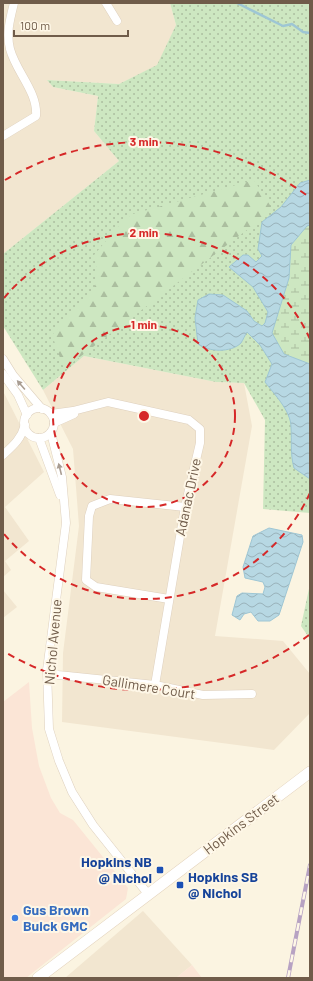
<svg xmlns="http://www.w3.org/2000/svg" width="313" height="981" font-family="Barlow,sans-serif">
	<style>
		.residential { fill: #f2e6d0 }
		.commercial { fill: #fbe5d6 }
		.grass { fill: url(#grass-dots) }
		.forest { fill: url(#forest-firs) }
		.wetland { fill: url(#wetland-marsh) }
		.water { fill: url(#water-waves); stroke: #9ec6d4 }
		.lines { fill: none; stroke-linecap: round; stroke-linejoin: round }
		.stream { stroke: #9ec6d4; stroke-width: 2.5 }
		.street-casing { stroke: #ded0be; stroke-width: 9 }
		.secondary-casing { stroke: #e3d2bc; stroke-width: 12 }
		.street { stroke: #fff; stroke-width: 8 }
		.secondary { stroke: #fff; stroke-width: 11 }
		.rail-casing { stroke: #b7a2c3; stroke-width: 4 }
		.rail { stroke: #fef7e7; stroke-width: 2.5; stroke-dasharray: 8; stroke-linecap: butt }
		.oneway { fill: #a99d92 }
		.ring { fill: none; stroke: #d62828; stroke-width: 2; stroke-dasharray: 7 5 }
		.transit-dot { fill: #1a4fb4; stroke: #fef7e7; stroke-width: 1.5 }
		.shop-dot { fill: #3f7fe0; stroke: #fef7e7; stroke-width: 1.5 }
		.labels { text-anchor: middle; stroke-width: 4; stroke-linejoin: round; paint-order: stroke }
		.street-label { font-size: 14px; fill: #705c4a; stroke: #fef7e7 }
		.transit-label { font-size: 14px; font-weight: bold; fill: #164399; stroke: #fef7e7; text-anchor: end }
		.shop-label { font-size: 14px; font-weight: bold; fill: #366cbe; stroke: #fef7e7; text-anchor: start }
		.centre { fill: #d62828; stroke: #fef7e7; stroke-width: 2 }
		.ring-label { font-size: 12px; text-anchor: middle; font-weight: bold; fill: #d62828; stroke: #fef7e7; stroke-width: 4; stroke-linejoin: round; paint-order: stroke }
	</style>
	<defs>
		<pattern id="grass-dots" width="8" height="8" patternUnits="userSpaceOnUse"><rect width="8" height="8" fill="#cde7c1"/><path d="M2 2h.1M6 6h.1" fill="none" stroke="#abbe9f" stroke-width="1.8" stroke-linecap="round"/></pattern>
		<pattern id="forest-firs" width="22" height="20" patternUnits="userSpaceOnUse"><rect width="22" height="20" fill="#cde7c1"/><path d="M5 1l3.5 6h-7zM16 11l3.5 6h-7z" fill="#abbe9f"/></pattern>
		<pattern id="wetland-marsh" width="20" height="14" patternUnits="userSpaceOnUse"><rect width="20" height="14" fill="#cde7c1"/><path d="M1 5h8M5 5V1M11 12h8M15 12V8" fill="none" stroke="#abbe9f"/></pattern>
		<pattern id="water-waves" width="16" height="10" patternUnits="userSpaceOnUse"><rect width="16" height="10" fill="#b7d8e3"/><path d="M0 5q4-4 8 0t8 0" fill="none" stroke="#99b2ba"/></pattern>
	</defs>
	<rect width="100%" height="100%" fill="#fbf4e1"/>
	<g class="residential">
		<polygon points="3,3 170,3 176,25 158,65 119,84 47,80 53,87 98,96 94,131 119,161 3,254"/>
		<polygon points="84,356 216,382 244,383 252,426 215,636 283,641 310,674 310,713 274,750 62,722 63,653 79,526 73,449 43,390"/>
		<polygon points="3,391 44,472 5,507 29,541 5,561 11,570 3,577"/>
		<polygon points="3,590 17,607 3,618"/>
		<polygon points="143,911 192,965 176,978 65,978"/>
	</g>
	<g class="commercial">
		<polygon points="29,682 32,728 39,766 51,798 60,813 73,820 128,888 126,899 26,978 3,978 3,702"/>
		<polygon points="192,965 202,978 176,978"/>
	</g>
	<g class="grass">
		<polygon points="170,3 310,3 310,513 263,509 265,420 244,383 216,382 84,356 43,390 3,326 3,254 119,161 94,131 98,96 53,87 47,80 119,84 157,65 176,25"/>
		<polygon points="310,584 310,639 301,626"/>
	</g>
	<polygon class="forest" points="254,180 273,210 64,369 52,335 95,287 97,269 94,255 122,222 133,214"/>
	<polygon class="wetland" points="310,225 310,364 284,354 272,333 289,278 291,245 307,226"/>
	<g class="water">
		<path d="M310,180V225L307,226L291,245L289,278L272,333L284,354L310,364V479L294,468C290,454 292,442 291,427C291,411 274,394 265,382L272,364L260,345L247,332C245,335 243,340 241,343C231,353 208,352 198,344L195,318L198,300L209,294L223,295L247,311L254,321L262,326L265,323L268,312L253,287L229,267L243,255H248L256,262L262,256L258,249L262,222L281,207L300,183Z"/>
		<polygon points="269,528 302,535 303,542 279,615 270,621 258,621 251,612 244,614 240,620 232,615 237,596 242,593 263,594 265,587 263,582 245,578 243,567 253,536"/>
	</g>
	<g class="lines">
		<polyline class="stream" points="237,3 283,26 292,24 303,32 310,33"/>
		<defs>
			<g id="street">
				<polyline points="106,3 117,21"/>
				<path d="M3,136L36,116C38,92 16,72 10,49C6,33 10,19 14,3"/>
				<polyline points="3,359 13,375 42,409"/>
				<polyline points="3,374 18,395 27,415"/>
				<circle cx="39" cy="423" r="15"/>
				<polyline points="51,414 73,411 108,402 189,420 200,429 200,443 185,507 155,685"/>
				<polyline points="54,423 74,414"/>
				<polyline points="51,433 62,477 66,523 47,670 49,729 59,761 72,792 93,825 148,894"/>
				<polyline points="39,438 60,495"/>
				<path d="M3,455C14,445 21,439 25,425"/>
				<polyline points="169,599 96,587 86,580 89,516 92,506 110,499 185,507"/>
				<polyline points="47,670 58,675 155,685 203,695 252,694"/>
			</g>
			<polyline id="secondary" points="38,978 310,772"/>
		</defs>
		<use href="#street" class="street-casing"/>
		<use href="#secondary" class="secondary-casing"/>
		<use href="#street" class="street"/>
		<use href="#secondary" class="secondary"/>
		<defs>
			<polyline id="rail" points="288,978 310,865"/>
		</defs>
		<use href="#rail" class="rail-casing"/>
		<use href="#rail" class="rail"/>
	</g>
	<defs><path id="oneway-solid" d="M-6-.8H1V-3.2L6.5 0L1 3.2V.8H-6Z"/></defs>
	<g class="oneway">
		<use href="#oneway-solid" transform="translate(21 385) rotate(-131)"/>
		<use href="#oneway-solid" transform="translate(60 469) rotate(-104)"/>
	</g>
	<g class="ring">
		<circle cx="144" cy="416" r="91"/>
		<path d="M310 493A183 183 0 0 1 4 534M4 298A183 183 0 0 1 310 339"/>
		<path d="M309 635A274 274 0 0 1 5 652M5 180A274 274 0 0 1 309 197"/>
	</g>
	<g class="transit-dot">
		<rect x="156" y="866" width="8" height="8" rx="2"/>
		<rect x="176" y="881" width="8" height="8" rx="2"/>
	</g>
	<circle class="shop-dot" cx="15" cy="918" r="4"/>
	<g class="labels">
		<g class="street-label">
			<text transform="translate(188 497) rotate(-78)" y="5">Adanac Drive</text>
			<text transform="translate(53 642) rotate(-85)" y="5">Nichol Avenue</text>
			<text transform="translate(149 687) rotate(9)" y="5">Gallimere Court</text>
			<text transform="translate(241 824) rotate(-37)" y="5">Hopkins Street</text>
		</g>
		<g class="transit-label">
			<text x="152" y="867">Hopkins NB<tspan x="152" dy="16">@ Nichol</tspan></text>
			<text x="188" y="882" text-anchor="start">Hopkins SB<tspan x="188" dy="16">@ Nichol</tspan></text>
		</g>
		<g class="shop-label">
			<text x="23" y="915">Gus Brown<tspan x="23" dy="16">Buick GMC</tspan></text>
		</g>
	</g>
	<circle cx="144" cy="416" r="6" class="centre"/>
	<g class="ring-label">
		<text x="144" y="146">3 min</text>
		<text x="144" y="237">2 min</text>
		<text x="144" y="329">1 min</text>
	</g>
	<rect width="313" height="981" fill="none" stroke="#705c4a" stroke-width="8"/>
	<path d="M14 30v6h114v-6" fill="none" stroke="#705c4a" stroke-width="2"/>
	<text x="20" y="30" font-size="12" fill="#705c4a" stroke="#fef7e7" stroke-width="3" paint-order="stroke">100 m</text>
</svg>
